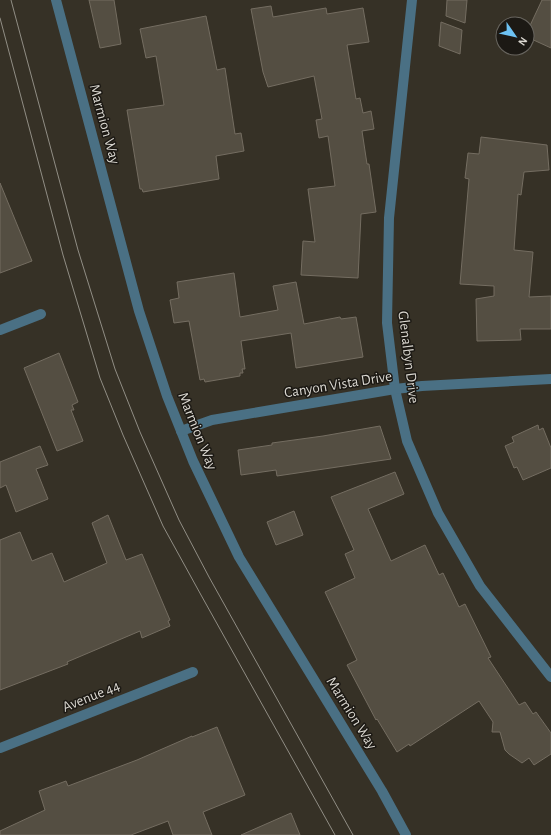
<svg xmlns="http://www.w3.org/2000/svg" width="551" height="835" font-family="'Alegreya Sans',sans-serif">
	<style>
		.building { fill: #544e42; stroke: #746d61 }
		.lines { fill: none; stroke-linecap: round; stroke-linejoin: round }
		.minor { stroke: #4a7084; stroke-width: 10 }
		.tram { stroke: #918e85; stroke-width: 1 }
		.labels { text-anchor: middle; stroke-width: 3; stroke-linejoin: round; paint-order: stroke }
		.street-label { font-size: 15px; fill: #dad7d0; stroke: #1c1914 }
	</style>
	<rect width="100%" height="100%" fill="#363126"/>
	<g class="building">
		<polygon points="89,0 114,0 121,44 100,48"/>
		<polygon points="447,0 467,0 465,23 446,16"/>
		<polygon points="542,0 551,0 551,48 527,37 527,32"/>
		<polygon points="271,6 273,17 326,8 327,14 363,8 369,42 347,45 356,99 360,98 363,113 371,111 374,129 362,131 367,164 369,164 376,212 361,214 358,278 301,275 303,241 315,242 308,189 335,186 328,136 319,138 316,120 322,119 314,76 268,87 263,72 251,9"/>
		<polygon points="206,16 217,70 225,68 235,134 241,133 244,151 216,156 219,179 143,192 142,189 140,189 127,110 164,105 156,56 146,58 140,29"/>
		<polygon points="441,22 462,30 460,54 439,46"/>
		<polygon points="481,137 547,145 549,170 524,172 521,195 518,194 514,250 533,252 529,297 551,296 551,329 520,329 521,340 477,341 476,299 494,296 494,286 460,284 469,179 465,178 468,153 479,154"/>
		<polygon points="0,183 32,261 0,273"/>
		<polygon points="234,273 240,317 278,310 273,286 296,282 304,324 340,317 341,319 356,317 363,357 296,368 291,333 241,341 245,369 242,369 243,373 240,373 240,376 205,382 204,379 200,380 189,321 174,323 170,300 179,298 177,282"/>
		<polygon points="59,353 78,402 72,405 74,410 71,410 83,441 57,451 24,368"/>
		<polygon points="538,425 539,430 543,428 551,448 551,468 523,480 517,467 514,468 505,446 514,442 512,437"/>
		<polygon points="380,426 391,459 277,476 276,470 241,475 238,450 272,445 272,443 323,436"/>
		<polygon points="40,446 48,465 36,469 48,499 16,512 6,485 0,488 0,462"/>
		<polygon points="395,472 404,494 368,509 391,561 425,545 439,575 443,573 459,607 465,604 491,657 488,658 519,705 525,702 533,714 536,712 551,733 551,754 534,765 529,758 522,763 509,754 505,750 500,732 492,732 493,722 479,701 410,746 409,744 397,752 377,719 376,720 347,665 357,660 325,592 355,578 345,554 354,550 331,497"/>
		<polygon points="294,511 303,535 276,545 267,522"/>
		<polygon points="108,515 126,560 142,554 170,620 168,621 170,626 142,638 140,631 67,662 68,664 0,690 0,540 20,532 32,561 52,553 64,582 107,563 92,523"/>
		<polygon points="217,727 245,795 203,812 212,835 173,835 168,821 131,835 0,835 0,831 45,810 39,791 66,781 68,786 137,760 192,736 192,737"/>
		<polygon points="291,813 300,835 241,835"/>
	</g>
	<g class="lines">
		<g class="minor">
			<polyline points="56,0 139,311 167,396 193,461 239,557 382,791 406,835"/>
			<polyline points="412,0 389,218 387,323 395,389 407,441 438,513 480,586 551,677"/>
			<polyline points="0,330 41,314"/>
			<polyline points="181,431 212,420 395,389 422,386 551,379"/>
			<polyline points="0,748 193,672"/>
		</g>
		<g class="tram">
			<polyline points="11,0 78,250 115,369 140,432 179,520 209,577 353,835"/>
			<polyline points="0,18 63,255 100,378 123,435 163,526 201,595 335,835"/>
		</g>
	</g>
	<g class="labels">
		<g class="street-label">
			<text transform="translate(105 124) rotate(75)" y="5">Marmion Way</text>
			<text transform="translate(409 357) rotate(83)" y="5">Glenalbyn Drive</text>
			<text transform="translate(338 384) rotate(-9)" y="5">Canyon Vista Drive</text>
			<text transform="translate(198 431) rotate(68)" y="5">Marmion Way</text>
			<text transform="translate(91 696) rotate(-22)" y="5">Avenue 44</text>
			<text transform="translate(352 713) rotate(58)" y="5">Marmion Way</text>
		</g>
	</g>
	<g transform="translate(515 36) rotate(124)"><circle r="19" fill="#1c1914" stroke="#68655f"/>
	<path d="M0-3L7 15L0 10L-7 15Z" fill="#6dc2f3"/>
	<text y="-6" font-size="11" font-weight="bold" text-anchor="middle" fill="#dad7d0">N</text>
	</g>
</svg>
